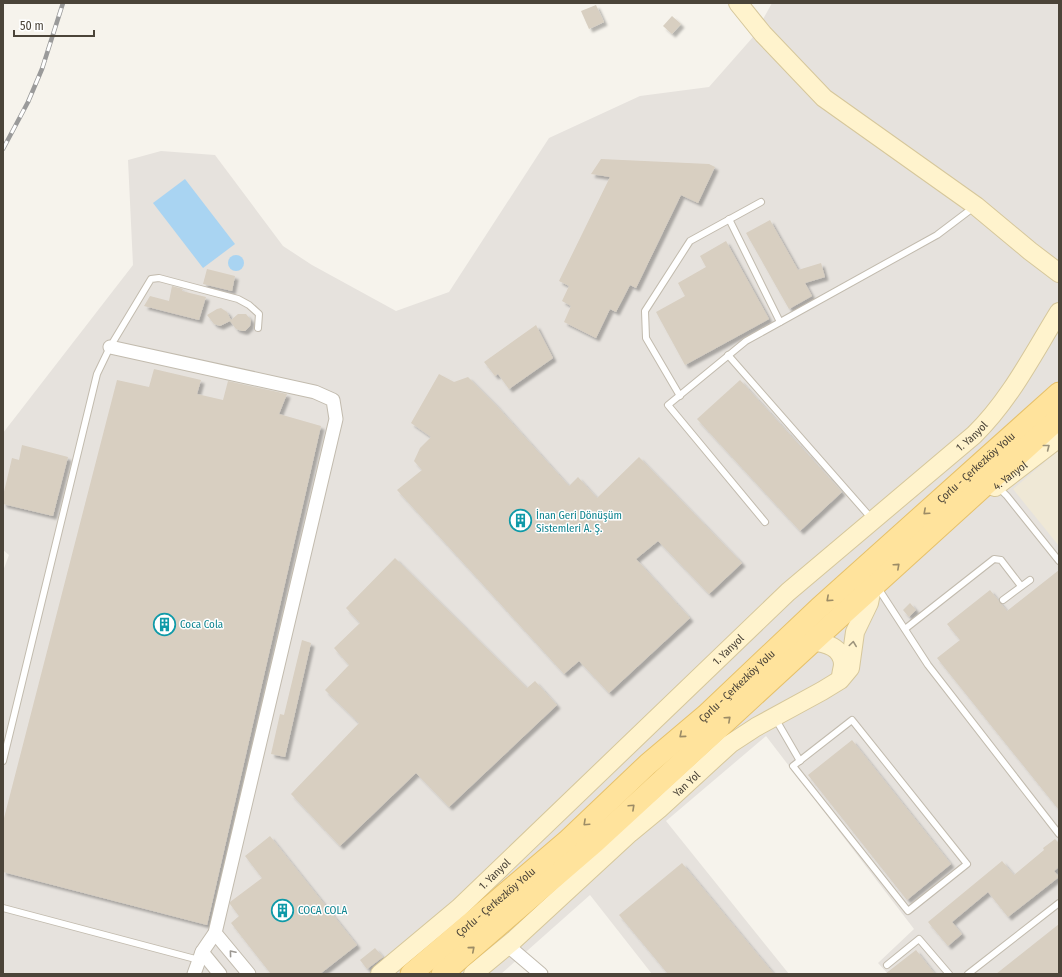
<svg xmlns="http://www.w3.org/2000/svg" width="1062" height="977" font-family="'Fira Sans Condensed',sans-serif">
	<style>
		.industrial { fill: #e6e2dd }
		.education { fill: #efe8d6 }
		.water { fill: #a9d4f2 }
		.building { fill: #d8cfc1; filter: url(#shadow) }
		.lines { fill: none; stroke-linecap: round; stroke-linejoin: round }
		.lane-casing { stroke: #c2bbae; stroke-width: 8 }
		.street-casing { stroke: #c2bbae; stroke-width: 15 }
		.secondary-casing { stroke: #d6c79b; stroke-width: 20 }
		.primary-casing { stroke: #e6c16a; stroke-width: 23 }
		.lane { stroke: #fff; stroke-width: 6 }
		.street { stroke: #fff; stroke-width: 13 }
		.secondary { stroke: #fff3cd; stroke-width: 18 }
		.primary { stroke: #ffe39c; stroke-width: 21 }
		.rail-casing { stroke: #9a9a9a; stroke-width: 4.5 }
		.rail { stroke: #fff; stroke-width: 3; stroke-dasharray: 9; stroke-linecap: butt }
		.oneway { stroke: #9c937c }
		.oneway2 { stroke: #9c8c66 }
		.oneway3 { stroke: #9c9892 }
		.labels { text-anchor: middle; stroke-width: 3; stroke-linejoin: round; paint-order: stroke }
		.street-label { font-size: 11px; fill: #4b4439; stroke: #fff }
		.culture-label { font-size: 11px; fill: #0d838f; stroke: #fff; text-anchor: start }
	</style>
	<defs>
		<filter id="shadow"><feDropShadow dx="3.5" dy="3.5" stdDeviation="1" flood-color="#0004"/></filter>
	</defs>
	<rect width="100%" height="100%" fill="#f6f3ec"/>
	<polygon class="industrial" points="772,3 1059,3 1059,974 888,974 878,963 914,929 766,736 666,821 789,974 652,974 590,895 501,974 3,974 3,571 9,555 3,550 3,433 133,265 128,160 161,151 215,155 283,246 312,265 396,311 449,292 549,138 640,96 709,87 753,37"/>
	<polygon class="education" points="1059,450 1059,546 1013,489"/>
	<g class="water">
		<polygon points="185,179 235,244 203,268 153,203"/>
		<circle cx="236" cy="263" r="8"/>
	</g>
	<g class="building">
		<polygon points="596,5 604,22 589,29 581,11"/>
		<polygon points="672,16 681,24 672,34 663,26"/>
		<polygon points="601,159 709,164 715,167 698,203 681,195 636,288 630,285 616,312 610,309 596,338 564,322 571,306 562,301 569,286 559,281 610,177 591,174"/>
		<polygon points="770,220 798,270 821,263 825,277 805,283 812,296 789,309 746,233"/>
		<polygon points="726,241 769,319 685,365 656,312 685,296 678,283 706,267 700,256"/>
		<polygon points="207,269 235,276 232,291 203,284"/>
		<polygon points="172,286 183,289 182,291 206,297 199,320 144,306 150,296 169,301"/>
		<polygon points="221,308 227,312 231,320 238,314 246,314 251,320 250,326 245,331 242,331 236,329 230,321 220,326 214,324 207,315 217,309"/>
		<polygon points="536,325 553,358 509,389 498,374 495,376 484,362"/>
		<polygon points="154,369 201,380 197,394 223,400 228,381 287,394 279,414 321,426 207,925 3,872 3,822 117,380 149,387"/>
		<polygon points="439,374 454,382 468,377 496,405 569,486 578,477 597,498 639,457 742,563 709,594 658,541 636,559 690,618 609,693 579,661 564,674 397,490 422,470 414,461 420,448 431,437 411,423"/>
		<polygon points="740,380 842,492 800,531 697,419"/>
		<polygon points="22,445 68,457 53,516 3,504 3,496 12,458 19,460"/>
		<polygon points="395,558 527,688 535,681 557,705 449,807 416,773 340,846 291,794 359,723 325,690 349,665 334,648 360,623 346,608"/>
		<polygon points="1059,570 1059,810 937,658 960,640 947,624 990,590 1007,611"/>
		<polygon points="910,603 916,610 909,617 903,610"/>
		<polygon points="302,640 311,643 285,757 271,754 280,714 284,715"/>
		<polygon points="852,740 951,864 907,900 808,775"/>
		<polygon points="270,836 357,945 320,974 271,974 231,923 239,916 230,904 230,902 262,878 245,856"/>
		<polygon points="1055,839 1059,843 1059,867 1054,871 1059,877 1008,917 988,892 952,922 962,934 948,946 928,922 1002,861 1014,875 1044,850 1043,848"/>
		<polygon points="682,863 774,974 668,974 619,915"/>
		<polygon points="1059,924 1059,974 996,974"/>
		<polygon points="375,948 383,957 367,969 360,960"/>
		<polygon points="916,950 935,974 885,974"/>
	</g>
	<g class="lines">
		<defs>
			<g id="lane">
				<polyline points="729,219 780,322"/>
				<polyline points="728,355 872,519"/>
				<polyline points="680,396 646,338 645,311 690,241 761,202"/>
				<polyline points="998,487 1007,496 1059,561"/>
				<polyline points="765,522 668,405 746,341 937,235 974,207"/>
				<polyline points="878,588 928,665 1059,834"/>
				<polyline points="1003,600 1030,580"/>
				<polyline points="905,629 994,559 1001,560 1021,586"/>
				<polyline points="775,718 800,761"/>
				<polygon points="852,720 967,864 908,911 793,766"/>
				<polyline points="3,761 97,374 110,347 151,279 159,278 238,299 249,305 259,314 258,328"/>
				<polyline points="3,908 199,960"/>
				<polyline points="887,965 919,939 949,974"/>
				<polyline points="968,974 1059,903"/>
			</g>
			<g id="street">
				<polyline points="110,347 315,392 333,400 336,419 215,933 202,952 194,974"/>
				<polyline points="215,933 249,974"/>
				<polyline points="507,945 541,974"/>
				<polyline points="202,952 220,974"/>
			</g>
			<g id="secondary">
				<polyline points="738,3 763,34 824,98 976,206 1030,251 1059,273"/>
				<path id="s1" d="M995,487L1059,438"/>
				<path d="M812,641C826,643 842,647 843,664C843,668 841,673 841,677"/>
				<path id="s2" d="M380,974L459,908L788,592L974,435C1010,400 1033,354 1059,312"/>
				<path id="s3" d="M473,974L514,940L630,833L659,809L730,744L756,727L822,691L840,680L850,668L855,632L869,603L872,588"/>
			</g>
			<g id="primary">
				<path id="s4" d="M411,974L567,841L648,764L706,715L819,608L1059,393"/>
				<polyline points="442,974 595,842 833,623 1059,418"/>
			</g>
		</defs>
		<use href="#lane" class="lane-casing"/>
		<use href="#street" class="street-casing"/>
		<use href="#secondary" class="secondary-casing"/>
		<use href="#primary" class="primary-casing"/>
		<use href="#lane" class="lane"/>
		<use href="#street" class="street"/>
		<use href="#secondary" class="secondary"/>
		<use href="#primary" class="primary"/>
		<defs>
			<polyline id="rail" points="3,149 28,102 42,69 63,3"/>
		</defs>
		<use href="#rail" class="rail-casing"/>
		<use href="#rail" class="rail"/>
	</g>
	<defs><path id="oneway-chevron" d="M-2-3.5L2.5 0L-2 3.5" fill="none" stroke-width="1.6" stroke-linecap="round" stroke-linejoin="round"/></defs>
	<g class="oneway">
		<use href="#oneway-chevron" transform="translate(1047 447) rotate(-38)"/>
		<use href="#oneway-chevron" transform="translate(853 644) rotate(-82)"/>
	</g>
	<g class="oneway2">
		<use href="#oneway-chevron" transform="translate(926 512) rotate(138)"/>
		<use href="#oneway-chevron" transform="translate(897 566) rotate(-42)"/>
		<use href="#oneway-chevron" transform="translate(829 599) rotate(138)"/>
		<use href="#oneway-chevron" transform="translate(728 719) rotate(-42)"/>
		<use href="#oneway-chevron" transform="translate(682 735) rotate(140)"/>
		<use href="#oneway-chevron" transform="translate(632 807) rotate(-43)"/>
		<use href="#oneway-chevron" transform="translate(586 823) rotate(137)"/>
		<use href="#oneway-chevron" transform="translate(472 949) rotate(-41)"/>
	</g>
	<use class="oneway3" href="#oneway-chevron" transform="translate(232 953) rotate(-130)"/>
	<defs>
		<symbol id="building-ring" viewBox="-11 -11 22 22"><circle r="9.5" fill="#fff" stroke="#0f9aa8" stroke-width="1.5"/><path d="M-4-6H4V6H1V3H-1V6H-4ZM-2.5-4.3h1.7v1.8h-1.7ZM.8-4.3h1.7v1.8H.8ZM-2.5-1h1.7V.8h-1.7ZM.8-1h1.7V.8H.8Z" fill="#0f9aa8"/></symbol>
	</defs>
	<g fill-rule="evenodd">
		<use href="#building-ring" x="508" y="508" width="25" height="25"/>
		<use href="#building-ring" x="152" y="612" width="25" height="25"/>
		<use href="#building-ring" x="270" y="898" width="25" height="25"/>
	</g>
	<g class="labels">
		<g class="street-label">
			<text dy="4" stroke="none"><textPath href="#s2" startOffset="800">1. Yanyol</textPath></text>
			<text dy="4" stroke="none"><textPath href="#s4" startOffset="759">Çorlu - Çerkezköy Yolu</textPath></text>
			<text dy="4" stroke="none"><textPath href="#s1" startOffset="19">4. Yanyol</textPath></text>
			<text dy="4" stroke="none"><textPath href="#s2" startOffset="476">1. Yanyol</textPath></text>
			<text dy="4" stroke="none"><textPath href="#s4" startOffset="435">Çorlu - Çerkezköy Yolu</textPath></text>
			<text dy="4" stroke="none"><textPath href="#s3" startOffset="286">Yan Yol</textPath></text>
			<text dy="4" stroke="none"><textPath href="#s2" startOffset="152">1. Yanyol</textPath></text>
			<text dy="4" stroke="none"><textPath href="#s4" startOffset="111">Çorlu - Çerkezköy Yolu</textPath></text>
		</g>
		<g class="culture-label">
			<text x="536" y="519">İnan Geri Dönüşüm<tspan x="536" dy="13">Sistemleri A. Ş.</tspan></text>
			<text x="180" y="628">Coca Cola</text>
			<text x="298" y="914">COCA COLA</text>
		</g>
	</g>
	<rect width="1062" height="977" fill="none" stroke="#4b4439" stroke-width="8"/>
	<path d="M14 30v6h80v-6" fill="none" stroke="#4b4439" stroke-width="2"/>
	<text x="20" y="30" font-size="12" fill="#4b4439" stroke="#ffffff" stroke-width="3" paint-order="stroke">50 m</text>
</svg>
